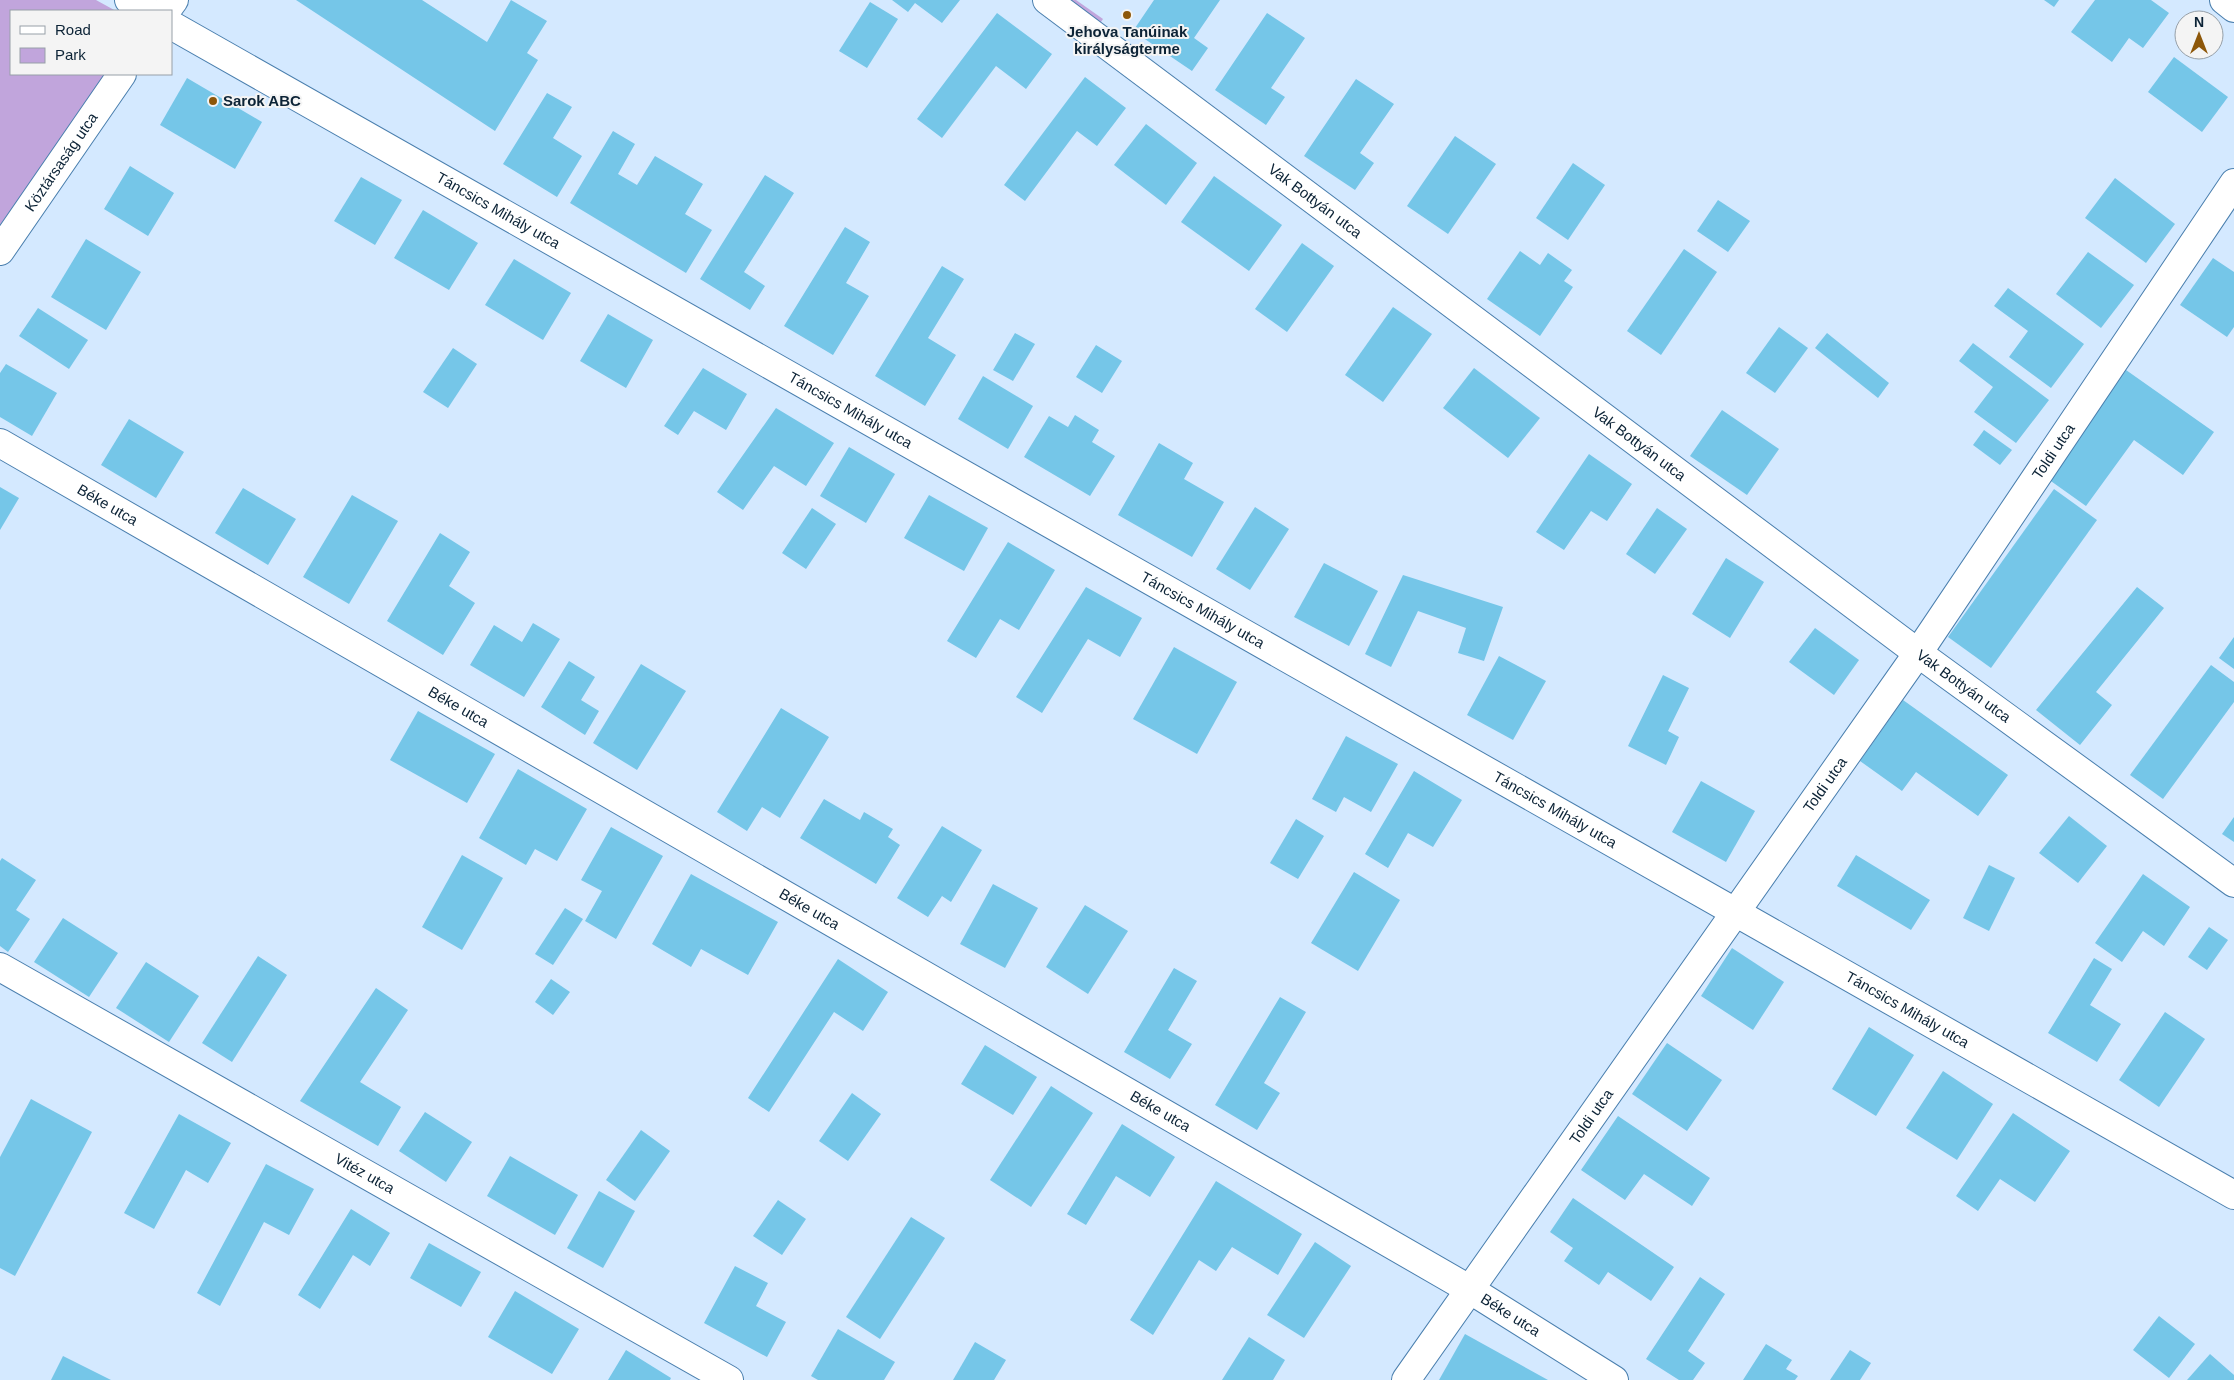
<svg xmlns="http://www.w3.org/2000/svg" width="2234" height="1380" font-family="Arial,sans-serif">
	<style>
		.green { fill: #c1a5dc }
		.building { fill: #75c6e8 }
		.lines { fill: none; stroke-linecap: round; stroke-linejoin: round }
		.minor-casing { stroke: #4a7fae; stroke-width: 30 }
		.minor { stroke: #fff; stroke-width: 28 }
		.poi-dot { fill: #8d5709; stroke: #f4f4f4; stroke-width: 2 }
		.labels { text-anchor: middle; stroke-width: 4; stroke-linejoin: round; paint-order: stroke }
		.poi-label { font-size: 15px; font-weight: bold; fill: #0c2336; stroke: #f4f4f4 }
		.street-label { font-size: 15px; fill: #0c2336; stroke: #f4f4f4 }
	</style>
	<rect width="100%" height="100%" fill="#d4e9ff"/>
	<g class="green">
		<polygon points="0,0 96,0 116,11 11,11 11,74 106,74 0,225"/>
		<polygon points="1054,0 1076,0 1103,19 1096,29"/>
	</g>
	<g class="building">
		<polygon points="296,0 422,0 487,42 511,0 547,21 527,53 538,60 495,131"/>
		<polygon points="892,0 960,0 942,23 915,3 908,12"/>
		<polygon points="1154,0 1220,0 1194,38 1208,48 1192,71 1133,31"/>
		<polygon points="2044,0 2059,0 2054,7"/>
		<polygon points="2095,0 2151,0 2169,13 2143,48 2129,38 2112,62 2071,32"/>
		<polygon points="870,2 898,19 867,68 839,51"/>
		<polygon points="997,13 1052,54 1026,89 996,66 942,138 917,119"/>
		<polygon points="1267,13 1305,38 1271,88 1285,97 1266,125 1215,90"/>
		<polygon points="2174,57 2228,97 2202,132 2148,92"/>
		<polygon points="1085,77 1126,108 1097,146 1077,131 1025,201 1004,185"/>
		<polygon points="187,78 262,122 235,169 160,125"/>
		<polygon points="1356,79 1394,104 1360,153 1374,163 1355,190 1304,156"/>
		<polygon points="547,93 572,107 553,138 582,156 557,197 503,164"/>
		<polygon points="1146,124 1197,163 1166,205 1114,165"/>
		<polygon points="613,131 635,144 618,174 637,185 655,156 703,184 685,214 712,230 686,273 570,203"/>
		<polygon points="1455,136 1496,164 1448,234 1407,206"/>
		<polygon points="1573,163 1605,185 1568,240 1536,218"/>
		<polygon points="130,166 174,193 148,236 104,209"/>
		<polygon points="765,175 794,193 744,272 765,286 750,310 700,279"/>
		<polygon points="1214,176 1282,225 1249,271 1181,222"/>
		<polygon points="361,177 402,200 375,245 334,221"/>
		<polygon points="2115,178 2175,224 2146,263 2085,218"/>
		<polygon points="1718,200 1750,221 1728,252 1697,231"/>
		<polygon points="423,210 478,243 449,290 394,258"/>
		<polygon points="845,227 870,242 846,283 869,296 833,355 784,326"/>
		<polygon points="86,239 141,272 106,330 51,297"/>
		<polygon points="1302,243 1334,266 1287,332 1255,309"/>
		<polygon points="1684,249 1717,272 1661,355 1627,331"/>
		<polygon points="1520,251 1540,265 1548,253 1572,270 1564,281 1573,287 1540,336 1487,299"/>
		<polygon points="2088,252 2134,285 2101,328 2056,294"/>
		<polygon points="2213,258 2234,272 2234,327 2227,337 2180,305"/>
		<polygon points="514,259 571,293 543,340 485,305"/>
		<polygon points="942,266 964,279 928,338 956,355 925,406 875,376"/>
		<polygon points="2008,288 2084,344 2051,388 2009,357 2028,331 1994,306"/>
		<polygon points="1393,307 1432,334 1383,402 1345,375"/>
		<polygon points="38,308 88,340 69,369 19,336"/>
		<polygon points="608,314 653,340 626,388 580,361"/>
		<polygon points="1779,327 1808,348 1775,393 1746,373"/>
		<polygon points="1015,333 1035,344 1013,381 993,370"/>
		<polygon points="1827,333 1889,383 1878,398 1815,348"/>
		<polygon points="1973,343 2049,400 2016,443 1974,412 1993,387 1959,361"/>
		<polygon points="1096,345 1122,361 1102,393 1076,377"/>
		<polygon points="453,348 477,364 448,408 423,392"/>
		<polygon points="6,364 57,393 32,436 0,417 0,373"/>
		<polygon points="703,368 747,394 726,430 694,411 678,435 664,426"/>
		<polygon points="1474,368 1540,418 1508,458 1443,408"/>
		<polygon points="2126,370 2214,432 2183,475 2134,440 2086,506 2048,479"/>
		<polygon points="983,376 1033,406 1008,449 958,419"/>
		<polygon points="776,408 834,443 806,486 774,466 743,510 717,492"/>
		<polygon points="1722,410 1779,449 1747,495 1690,456"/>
		<polygon points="1075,415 1099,430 1092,442 1115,456 1090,496 1024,457 1049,416 1068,427"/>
		<polygon points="129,419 184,452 156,498 101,465"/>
		<polygon points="1984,430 2012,450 2000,465 1973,445"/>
		<polygon points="1159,443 1193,463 1184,479 1224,502 1192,557 1118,515"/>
		<polygon points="849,447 895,474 866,523 820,496"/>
		<polygon points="1589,454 1632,484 1607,521 1591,511 1564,550 1536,532"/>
		<polygon points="0,487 19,498 0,530"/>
		<polygon points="243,488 296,519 268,565 215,533"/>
		<polygon points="2054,489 2097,520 1991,668 1948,637"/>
		<polygon points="352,495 398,521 349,604 303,577"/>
		<polygon points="929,495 988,528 964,571 904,538"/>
		<polygon points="1255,507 1289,529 1250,590 1216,569"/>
		<polygon points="812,508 836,524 806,569 782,553"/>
		<polygon points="1657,508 1687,529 1655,574 1626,554"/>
		<polygon points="440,533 470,552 449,586 475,603 443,655 387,621"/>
		<polygon points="1008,542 1055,570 1019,630 1000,619 976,658 947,641"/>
		<polygon points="1726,558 1764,582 1730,638 1692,614"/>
		<polygon points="1324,563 1378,591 1349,646 1294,617"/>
		<polygon points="1403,575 1503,607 1484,661 1458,653 1466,628 1418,611 1391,667 1365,654"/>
		<polygon points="1086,587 1142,618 1120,657 1088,639 1042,713 1016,697"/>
		<polygon points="2137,587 2164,608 2096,692 2112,705 2080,745 2036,710"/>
		<polygon points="533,623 560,639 524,697 470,665 494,625 522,642"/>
		<polygon points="1815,628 1859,660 1834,695 1789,662"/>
		<polygon points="2234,637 2234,669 2219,658"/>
		<polygon points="1174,647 1237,682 1197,754 1133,719"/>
		<polygon points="1499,656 1546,681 1513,740 1467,715"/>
		<polygon points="569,661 595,677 581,700 599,711 585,735 541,707"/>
		<polygon points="641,664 686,691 637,770 593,743"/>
		<polygon points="2211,665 2234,682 2234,702 2163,799 2130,775"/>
		<polygon points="1663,675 1689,688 1668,731 1679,737 1666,765 1628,746"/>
		<polygon points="1903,700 2008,775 1978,816 1916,772 1902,791 1860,761"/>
		<polygon points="781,708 829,737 780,818 762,807 747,831 717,812"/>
		<polygon points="418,711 495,754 467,803 390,760"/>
		<polygon points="1346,736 1398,764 1371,812 1344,797 1336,812 1312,799"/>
		<polygon points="518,769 587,809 557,861 535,849 526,865 479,838"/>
		<polygon points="1414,771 1462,800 1433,847 1408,833 1388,868 1365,854"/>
		<polygon points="1701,781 1755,811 1726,862 1672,832"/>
		<polygon points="824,799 860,820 864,812 893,829 888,837 900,845 876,884 800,838"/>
		<polygon points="2069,816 2107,846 2078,883 2039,853"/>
		<polygon points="2234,817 2234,842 2222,834"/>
		<polygon points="1296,819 1324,836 1298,879 1270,863"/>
		<polygon points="942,826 982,850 951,902 942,896 928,917 897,898"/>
		<polygon points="611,827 663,856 616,939 585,921 602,891 581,880"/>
		<polygon points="462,855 503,878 462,950 422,927"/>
		<polygon points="1856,855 1930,900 1911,930 1837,886"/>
		<polygon points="2,858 36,880 16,910 30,919 8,952 0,946 0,861"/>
		<polygon points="1989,865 2015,878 1989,931 1963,918"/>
		<polygon points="1354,872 1400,900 1358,971 1311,943"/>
		<polygon points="691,874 778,922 748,975 701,949 691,967 652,944"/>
		<polygon points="2143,874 2190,907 2164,946 2143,931 2122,962 2095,943"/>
		<polygon points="993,884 1038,908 1005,968 960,944"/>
		<polygon points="1085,905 1128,931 1088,994 1046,967"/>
		<polygon points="565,908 583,919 553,965 535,954"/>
		<polygon points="63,918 118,953 89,997 34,962"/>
		<polygon points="2209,927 2228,940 2207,970 2188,957"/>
		<polygon points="1732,948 1784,982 1753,1030 1701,996"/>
		<polygon points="258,956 287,975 232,1062 202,1043"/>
		<polygon points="2094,958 2112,969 2090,1005 2121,1024 2097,1062 2048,1033"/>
		<polygon points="838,959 888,992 863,1031 834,1012 769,1112 748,1098"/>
		<polygon points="146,962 199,996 169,1042 116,1008"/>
		<polygon points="1174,968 1197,981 1168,1030 1192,1044 1170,1079 1124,1052"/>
		<polygon points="551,979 570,992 553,1015 535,1002"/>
		<polygon points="376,988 408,1010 360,1082 401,1107 378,1146 300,1101"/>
		<polygon points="1280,997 1306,1012 1264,1083 1280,1093 1257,1130 1215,1105"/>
		<polygon points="2165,1012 2205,1039 2159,1107 2119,1080"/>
		<polygon points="1869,1027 1914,1055 1876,1116 1832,1089"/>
		<polygon points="1667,1043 1722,1080 1687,1131 1632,1094"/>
		<polygon points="985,1045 1037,1077 1013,1115 961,1084"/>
		<polygon points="1943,1071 1993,1104 1957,1160 1906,1128"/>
		<polygon points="1051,1086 1093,1113 1031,1207 990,1180"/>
		<polygon points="852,1093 881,1114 848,1161 819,1141"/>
		<polygon points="31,1099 92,1132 15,1276 0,1268 0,1157"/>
		<polygon points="425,1112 472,1142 446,1182 399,1151"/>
		<polygon points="2013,1113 2070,1151 2035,1202 2000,1179 1978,1211 1956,1196"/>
		<polygon points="179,1114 231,1143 208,1183 186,1170 154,1229 124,1213"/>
		<polygon points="1618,1116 1710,1178 1692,1206 1644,1174 1625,1200 1581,1170"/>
		<polygon points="1122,1124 1175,1157 1150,1197 1116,1176 1086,1225 1067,1214"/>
		<polygon points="641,1130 670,1151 635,1201 606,1180"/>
		<polygon points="510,1156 578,1195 555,1235 487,1196"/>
		<polygon points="266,1164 314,1189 289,1235 264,1222 220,1306 197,1293"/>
		<polygon points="1216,1181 1302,1234 1278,1275 1232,1247 1216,1271 1199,1260 1153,1335 1130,1320"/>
		<polygon points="599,1191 635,1211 603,1268 567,1248"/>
		<polygon points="1573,1198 1674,1267 1651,1301 1608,1272 1599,1285 1564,1261 1573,1248 1550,1232"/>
		<polygon points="778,1200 806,1219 782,1255 753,1236"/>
		<polygon points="351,1209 390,1233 370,1266 353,1255 320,1309 298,1295"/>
		<polygon points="911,1217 945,1238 880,1339 846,1317"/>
		<polygon points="1315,1242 1351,1266 1304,1338 1267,1315"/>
		<polygon points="429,1243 481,1272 461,1307 410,1278"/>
		<polygon points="735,1266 768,1283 756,1306 786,1322 767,1357 704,1323"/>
		<polygon points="1700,1277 1725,1294 1688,1351 1705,1363 1693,1380 1679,1380 1646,1359"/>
		<polygon points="515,1291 579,1329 552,1374 488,1337"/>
		<polygon points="2159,1316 2195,1344 2169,1378 2133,1350"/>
		<polygon points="838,1329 895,1362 884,1380 818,1380 811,1376"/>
		<polygon points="1465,1334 1548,1380 1439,1380"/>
		<polygon points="1249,1337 1285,1360 1273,1380 1222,1380"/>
		<polygon points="975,1342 1006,1360 994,1380 953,1380"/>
		<polygon points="1766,1344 1792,1360 1786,1369 1798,1376 1795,1380 1743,1380"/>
		<polygon points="626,1350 671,1378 670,1380 608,1380"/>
		<polygon points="1850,1350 1871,1363 1860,1380 1830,1380"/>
		<polygon points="2210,1354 2234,1375 2234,1380 2187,1380"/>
		<polygon points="63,1356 111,1380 51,1380"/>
	</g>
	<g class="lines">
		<defs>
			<g id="minor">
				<polyline points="129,0 148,11"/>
				<path id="s1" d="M1047,0L1918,653L2234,883"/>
				<polyline points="2224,0 2234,8"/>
				<polyline points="166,11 174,0"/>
				<path id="s2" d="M171,25L2234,1195"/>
				<path id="s3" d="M0,251L122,74"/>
				<path id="s4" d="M0,443L1469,1289L1614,1380"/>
				<path id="s5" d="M0,967L729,1380"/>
				<path id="s6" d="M1406,1380L1918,653L2234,183"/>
			</g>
		</defs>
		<use href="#minor" class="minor-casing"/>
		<use href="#minor" class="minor"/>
	</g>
	<g class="poi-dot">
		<circle cx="1127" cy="15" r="5"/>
		<circle cx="213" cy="101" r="5"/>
	</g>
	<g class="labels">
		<g class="poi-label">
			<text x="1127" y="37">Jehova Tanúinak<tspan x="1127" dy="17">királyságterme</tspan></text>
			<text x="223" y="106" text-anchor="start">Sarok ABC</text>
		</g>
		<g class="street-label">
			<text dy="5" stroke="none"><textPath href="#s3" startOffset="108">Köztársaság utca</textPath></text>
			<text dy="5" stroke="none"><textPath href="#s1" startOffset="335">Vak Bottyán utca</textPath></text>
			<text dy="5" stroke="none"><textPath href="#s2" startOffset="376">Táncsics Mihály utca</textPath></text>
			<text dy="5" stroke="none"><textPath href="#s2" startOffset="781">Táncsics Mihály utca</textPath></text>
			<text dy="5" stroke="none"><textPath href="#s1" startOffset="740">Vak Bottyán utca</textPath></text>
			<text dy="5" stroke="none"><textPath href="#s6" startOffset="1132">Toldi utca</textPath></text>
			<text dy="5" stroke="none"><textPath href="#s4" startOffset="124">Béke utca</textPath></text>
			<text dy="5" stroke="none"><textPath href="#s2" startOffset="1186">Táncsics Mihály utca</textPath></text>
			<text dy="5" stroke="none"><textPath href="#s1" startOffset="1145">Vak Bottyán utca</textPath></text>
			<text dy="5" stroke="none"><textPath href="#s4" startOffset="529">Béke utca</textPath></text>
			<text dy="5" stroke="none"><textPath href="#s6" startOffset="728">Toldi utca</textPath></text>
			<text dy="5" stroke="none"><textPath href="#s2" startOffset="1591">Táncsics Mihály utca</textPath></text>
			<text dy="5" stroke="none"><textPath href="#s4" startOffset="934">Béke utca</textPath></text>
			<text dy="5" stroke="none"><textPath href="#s2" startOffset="1996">Táncsics Mihály utca</textPath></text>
			<text dy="5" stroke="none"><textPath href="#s4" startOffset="1339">Béke utca</textPath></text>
			<text dy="5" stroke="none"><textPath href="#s6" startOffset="322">Toldi utca</textPath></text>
			<text dy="5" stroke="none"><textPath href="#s5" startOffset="419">Vitéz utca</textPath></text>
			<text dy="5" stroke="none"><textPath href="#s4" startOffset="1744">Béke utca</textPath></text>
		</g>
	</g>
	<rect x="10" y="10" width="162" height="65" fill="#f4f4f4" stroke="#97a0a8"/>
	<rect x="20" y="26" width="25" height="8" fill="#ffffff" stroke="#97a0a8"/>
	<text x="55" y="35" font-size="15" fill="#0c2336">Road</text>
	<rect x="20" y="48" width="25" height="15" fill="#c1a5dc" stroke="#97a0a8"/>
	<text x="55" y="60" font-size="15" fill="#0c2336">Park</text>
	<g transform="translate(2199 35)"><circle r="24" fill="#f4f4f4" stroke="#97a0a8"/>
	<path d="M0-4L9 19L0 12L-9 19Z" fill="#8d5709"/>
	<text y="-8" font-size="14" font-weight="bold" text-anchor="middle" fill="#0c2336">N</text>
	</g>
</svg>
